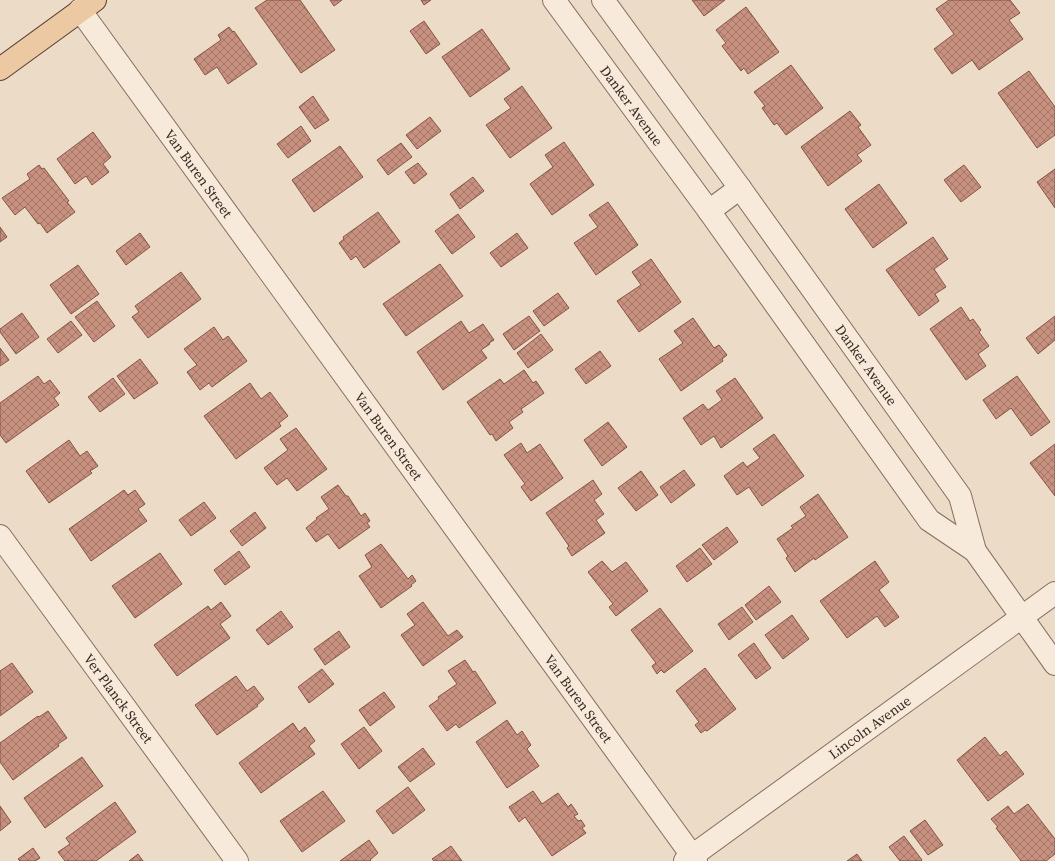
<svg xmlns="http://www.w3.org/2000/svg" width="1055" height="861" font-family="'Source Serif 4',serif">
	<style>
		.building { fill: url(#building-cross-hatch); stroke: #855345 }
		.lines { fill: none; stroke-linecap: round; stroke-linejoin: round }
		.minor-casing { stroke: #876d5e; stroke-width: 24 }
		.tertiary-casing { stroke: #876d5e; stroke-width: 24 }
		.primary-casing { stroke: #553c31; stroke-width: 24 }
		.minor { stroke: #f7eada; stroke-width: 22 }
		.tertiary { stroke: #f7eada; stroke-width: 22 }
		.primary { stroke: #ecc9a2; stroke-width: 22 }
		.labels { text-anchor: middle; stroke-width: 3; stroke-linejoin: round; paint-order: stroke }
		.street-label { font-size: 14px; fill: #382820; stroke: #f4e6d6 }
	</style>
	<defs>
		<pattern id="building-cross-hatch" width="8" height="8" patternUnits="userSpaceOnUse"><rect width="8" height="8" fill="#c8917f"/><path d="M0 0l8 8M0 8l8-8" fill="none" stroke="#a37668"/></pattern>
	</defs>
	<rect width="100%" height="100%" fill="#ecdbc7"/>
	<g class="building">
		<polygon points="267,0 300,0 335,50 301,73 255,8"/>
		<polygon points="330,0 342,0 334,6"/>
		<polygon points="421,0 431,0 424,5"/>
		<polygon points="692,0 725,0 704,16"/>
		<polygon points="949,0 1010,0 1020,13 1009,20 1023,39 979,70 972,60 952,74 934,49 954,34 936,9"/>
		<polygon points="746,7 779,52 748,74 744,68 741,71 722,46 726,43 716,30"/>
		<polygon points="424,21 440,44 426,54 410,31"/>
		<polygon points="229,27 233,32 234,31 257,64 228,84 217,67 205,75 194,59 221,40 218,35"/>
		<polygon points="482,29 510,69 470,97 442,57"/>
		<polygon points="791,65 823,108 786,135 777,123 774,125 762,108 765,106 754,92"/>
		<polygon points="1029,71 1055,107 1055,135 1037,148 998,93"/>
		<polygon points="522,86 552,128 510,158 486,125 511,108 504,99"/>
		<polygon points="313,96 329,120 315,129 299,107"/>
		<polygon points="850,111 861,125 858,127 871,145 857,155 862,161 828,186 801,147"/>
		<polygon points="430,117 441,131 417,149 406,135"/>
		<polygon points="301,126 311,141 288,158 277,144"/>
		<polygon points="93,132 111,157 103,164 109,172 92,185 86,176 75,184 57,159"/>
		<polygon points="564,142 594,185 552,215 530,184 553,167 545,155"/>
		<polygon points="401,143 412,157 388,175 377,160"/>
		<polygon points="340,146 363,177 314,212 292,180"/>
		<polygon points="418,163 427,174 414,184 405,172"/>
		<polygon points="39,165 42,169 44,168 69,201 67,202 75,212 47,233 40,223 38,224 25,207 15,215 2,198 30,179 27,174"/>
		<polygon points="964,165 981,187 961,202 944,180"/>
		<polygon points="1055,169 1055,208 1037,182"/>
		<polygon points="473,177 484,191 460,209 450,194"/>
		<polygon points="879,184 907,223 873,248 845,209"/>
		<polygon points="608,202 638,245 596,275 574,243 598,227 589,215"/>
		<polygon points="378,212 400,242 364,268 356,256 351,260 339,243 344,239 343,237"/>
		<polygon points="458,214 475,237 452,254 435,231"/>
		<polygon points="0,227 7,237 0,242"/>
		<polygon points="140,233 150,247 126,265 116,251"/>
		<polygon points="517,233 528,248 501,267 490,253"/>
		<polygon points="933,237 948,259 934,269 946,287 935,294 939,301 919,316 886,270"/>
		<polygon points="651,259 681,302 639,332 617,301 641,285 632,272"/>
		<polygon points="440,264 463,296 406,336 383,304"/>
		<polygon points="78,265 99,294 71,314 50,285"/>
		<polygon points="181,272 201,299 148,338 132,317 139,312 135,306"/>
		<polygon points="558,293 569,308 544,326 533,311"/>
		<polygon points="97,301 115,326 94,342 75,317"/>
		<polygon points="961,307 970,321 973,319 981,330 979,332 989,346 978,354 986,366 966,380 930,329"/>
		<polygon points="22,313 39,337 16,354 0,332 0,329"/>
		<polygon points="529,316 540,331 514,350 503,334"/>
		<polygon points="1055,316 1055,340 1038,354 1026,338"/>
		<polygon points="693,318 714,348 719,345 727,355 722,359 723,361 681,391 659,359 683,343 674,331"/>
		<polygon points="71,321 82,335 58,353 47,339"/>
		<polygon points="461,321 469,333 483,324 494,340 489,343 490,344 481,350 487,358 443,390 417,352"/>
		<polygon points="214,327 223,340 228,336 247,361 212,387 209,383 200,390 187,372 197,365 184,349"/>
		<polygon points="541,334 553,350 528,368 517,353"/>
		<polygon points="0,348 9,360 0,366"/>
		<polygon points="600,351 611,366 586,384 575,369"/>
		<polygon points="140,359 158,383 134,399 117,376"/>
		<polygon points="524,370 533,383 536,381 544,393 521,409 523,412 509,422 513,428 496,441 492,434 490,435 467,402 500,379 504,384"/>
		<polygon points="38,376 44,384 50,380 60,393 54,398 59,405 6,443 0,435 0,403"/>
		<polygon points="1017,376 1050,422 1031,436 1011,408 996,419 983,400"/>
		<polygon points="113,378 125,394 100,412 88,397"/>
		<polygon points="735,378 763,418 721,448 714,436 701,445 683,418 703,404 708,410 722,400 716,391"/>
		<polygon points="250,383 261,399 270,392 288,416 279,423 281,426 236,459 204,416"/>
		<polygon points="608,422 627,447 602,466 584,440"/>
		<polygon points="296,428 327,469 297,491 287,478 277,485 264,468 288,450 280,439"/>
		<polygon points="774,434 804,476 762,506 749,487 737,495 724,476 743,462 747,467 760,458 753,449"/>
		<polygon points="69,440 80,456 87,451 98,466 90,471 92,473 49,503 26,471"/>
		<polygon points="521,443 527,453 540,444 563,478 531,501 521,487 525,484 504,455"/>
		<polygon points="1055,444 1055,496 1030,463"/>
		<polygon points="684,470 695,485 671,503 660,487"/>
		<polygon points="641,471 658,495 636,511 618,488"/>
		<polygon points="593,480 602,494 594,500 604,514 596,520 605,533 572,556 567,548 569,546 546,513"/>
		<polygon points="338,485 346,496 348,496 361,516 365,513 370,521 367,523 370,527 339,549 328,534 316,542 306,528 317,519 316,518 329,509 321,497"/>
		<polygon points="124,490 128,495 135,490 145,504 138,509 147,521 91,561 69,529"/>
		<polygon points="818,494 848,537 815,560 814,558 795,572 786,558 788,556 777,539 793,528 791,526 806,516 800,507"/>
		<polygon points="204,502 216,518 191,536 179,520"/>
		<polygon points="255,512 266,528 242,546 230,531"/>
		<polygon points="727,527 738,542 714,560 702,545"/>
		<polygon points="381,544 408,579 412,575 416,581 411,585 412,586 381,608 359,576 372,567 365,555"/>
		<polygon points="700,548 712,564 687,582 676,566"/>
		<polygon points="239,551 250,567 225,585 214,570"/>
		<polygon points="160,553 182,584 135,618 112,586"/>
		<polygon points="602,561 612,572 626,562 648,591 616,616 609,607 613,604 588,572"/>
		<polygon points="875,561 889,582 879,590 899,617 885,627 877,616 847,638 820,601"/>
		<polygon points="769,586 781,602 756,620 745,605"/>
		<polygon points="221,602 231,616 220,624 230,638 177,676 154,645 208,606 211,610"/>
		<polygon points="423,602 448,636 457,630 463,637 423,666 401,635 415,625 407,614"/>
		<polygon points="742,607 753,622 729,640 718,624"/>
		<polygon points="660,608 693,651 664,673 661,670 657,674 652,666 656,663 631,630"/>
		<polygon points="281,611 293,627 268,645 256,630"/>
		<polygon points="792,615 809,639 783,659 765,635"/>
		<polygon points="339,631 350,647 325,665 314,649"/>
		<polygon points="754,643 771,668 756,679 738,655"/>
		<polygon points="465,660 473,672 475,671 496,703 459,728 456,724 447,731 429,706 439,699 438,697 457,684 448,671"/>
		<polygon points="12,663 33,692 0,716 0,671"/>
		<polygon points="705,668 736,709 707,731 705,730 701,733 695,725 699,722 676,691"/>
		<polygon points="322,669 334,684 309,703 298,687"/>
		<polygon points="236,676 247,691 254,686 264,699 257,705 258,706 217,735 195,705"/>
		<polygon points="384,692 395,707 370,726 359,710"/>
		<polygon points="48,711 67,738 58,744 59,746 13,780 0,762 0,743 38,716 39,717"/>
		<polygon points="507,720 517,735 522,731 531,745 527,749 539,766 507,788 476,742"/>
		<polygon points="293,723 299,732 305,727 315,741 309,746 315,754 261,793 239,763"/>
		<polygon points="364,727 382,751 359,769 341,744"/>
		<polygon points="985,737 1000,756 1006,751 1024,774 988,801 957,760"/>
		<polygon points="423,748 435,764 410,782 398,767"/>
		<polygon points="82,757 103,786 45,828 24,798"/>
		<polygon points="408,787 425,810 393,834 376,811"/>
		<polygon points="323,791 345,821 302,852 280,821"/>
		<polygon points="533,791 542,804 558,793 568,807 571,804 578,814 574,816 578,821 581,820 585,826 582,828 586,833 552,856 525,817 519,822 509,807"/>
		<polygon points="115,802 136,832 96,861 65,861 58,852 70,844 66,838"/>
		<polygon points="1028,804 1055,839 1055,854 1046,861 1021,861 996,828 998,827 991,819 1008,806 1014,814"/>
		<polygon points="0,806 11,822 0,831"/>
		<polygon points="925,820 943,845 928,855 910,831"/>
		<polygon points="904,836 922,860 921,861 900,861 889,847"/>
		<polygon points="369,840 378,853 370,860 371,861 340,861"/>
		<polygon points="451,846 462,861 434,861 432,859"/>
		<polygon points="33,848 40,858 35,861 20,861 18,859"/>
		<polygon points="138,854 143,861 129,861"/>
		<polygon points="857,854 862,861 847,861"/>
	</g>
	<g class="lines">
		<defs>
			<g id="minor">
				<path id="s1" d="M554,0L709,211L929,520L975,551"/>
				<path id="s2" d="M603,0L740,188L960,496L975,551L1055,664"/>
				<path id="s3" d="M80,10L696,861"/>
				<polyline points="709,211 740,188"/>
				<path id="s4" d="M0,536L237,861"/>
			</g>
			<g id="tertiary">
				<path id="s5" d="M685,861L1055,593"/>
			</g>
			<polyline id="primary" points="0,69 95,0"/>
		</defs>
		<use href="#minor" class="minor-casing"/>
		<use href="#tertiary" class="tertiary-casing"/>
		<use href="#primary" class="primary-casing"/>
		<use href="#minor" class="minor"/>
		<use href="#tertiary" class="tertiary"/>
		<use href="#primary" class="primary"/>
	</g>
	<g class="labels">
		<g class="street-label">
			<text dy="5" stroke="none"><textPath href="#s1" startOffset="131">Danker Avenue</textPath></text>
			<text dy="5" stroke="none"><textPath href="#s3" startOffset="202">Van Buren Street</textPath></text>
			<text dy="5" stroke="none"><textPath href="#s2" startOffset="450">Danker Avenue</textPath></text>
			<text dy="5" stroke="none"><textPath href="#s3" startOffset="526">Van Buren Street</textPath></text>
			<text dy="5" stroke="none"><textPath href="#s4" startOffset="201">Ver Planck Street</textPath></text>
			<text dy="5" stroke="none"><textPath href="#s3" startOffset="850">Van Buren Street</textPath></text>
			<text dy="5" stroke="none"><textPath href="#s5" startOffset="228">Lincoln Avenue</textPath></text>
		</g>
	</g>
</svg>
